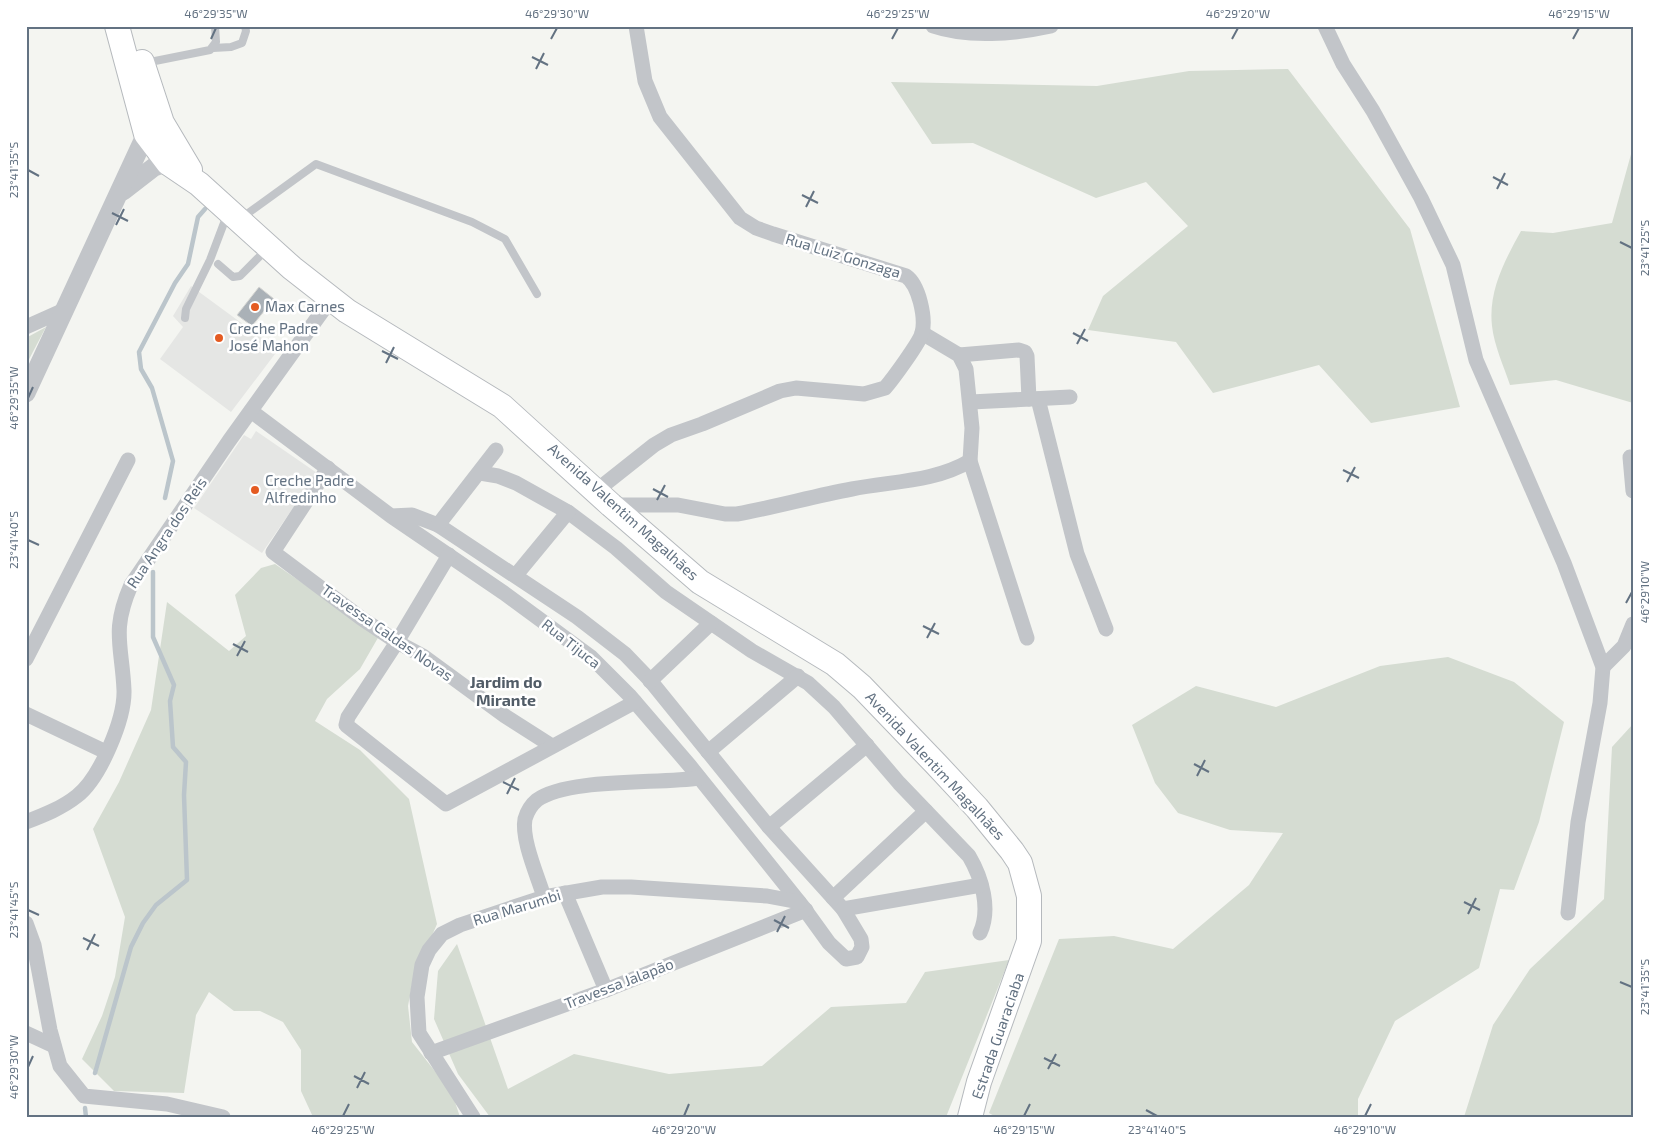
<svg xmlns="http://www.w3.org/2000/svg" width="1659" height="1143" font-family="'Exo 2',sans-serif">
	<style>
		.built { fill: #e5e6e4 }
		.green { fill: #d5dcd2 }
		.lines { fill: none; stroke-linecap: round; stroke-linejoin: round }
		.stream { stroke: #bbc5cb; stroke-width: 4.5 }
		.building { fill: #aab1b7; stroke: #d6d6d3 }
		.primary-casing { stroke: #b5b9bd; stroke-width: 26 }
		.service { stroke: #c2c5c9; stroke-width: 8 }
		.minor { stroke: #c2c5c9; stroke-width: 15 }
		.tertiary { stroke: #c2c5c9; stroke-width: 19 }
		.primary { stroke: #fff; stroke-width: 24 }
		.ticks { fill: none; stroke: #637282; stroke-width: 2 }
		.poi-dot { fill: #e45b22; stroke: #fff; stroke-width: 2 }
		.labels { text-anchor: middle; stroke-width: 5; stroke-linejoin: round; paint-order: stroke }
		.street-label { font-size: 15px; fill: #637282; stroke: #fff }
		.poi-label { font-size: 15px; fill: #637282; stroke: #fff; text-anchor: start }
		.neighbourhood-label { font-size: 16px; font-weight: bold; fill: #515c67; stroke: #fff }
		.neatline { fill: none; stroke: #637282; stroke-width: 2 }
		.ticks-label { font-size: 12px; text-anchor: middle; fill: #637282 }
	</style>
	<rect width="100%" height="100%" fill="#f4f5f1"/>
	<g class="built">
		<polygon points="191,286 278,350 231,412 160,359 183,327 173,316"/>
		<polygon points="256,431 317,473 262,553 194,508 244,435 251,439"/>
	</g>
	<g class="green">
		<polygon points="1288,69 1410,229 1460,407 1371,423 1319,365 1213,393 1176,342 1088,330 1103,296 1188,226 1146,182 1096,198 973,143 932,144 891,82 1097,86 1189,71"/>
		<path d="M1633,147V403L1556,380L1510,385C1504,367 1494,345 1492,326C1488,291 1505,260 1521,231L1553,233L1612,223Z"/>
		<polygon points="46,327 26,365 26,338"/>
		<polygon points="275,564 379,636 360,669 327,699 315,721 360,750 409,799 437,924 413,979 408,1006 412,1042 452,1093 460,1117 313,1117 301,1091 301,1050 283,1022 260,1011 234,1011 209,992 196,1015 184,1093 114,1091 82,1059 102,1016 115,977 125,917 93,829 119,782 151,710 167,602 229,651 246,636 235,595 261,568"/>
		<polygon points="1448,657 1514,682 1564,722 1539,822 1514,890 1500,889 1479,968 1395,1021 1358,1099 1358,1117 996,1117 989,1113 1059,939 1114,936 1173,949 1249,885 1283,833 1230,830 1178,813 1155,783 1132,725 1196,686 1276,707 1380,666"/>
		<polygon points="1633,724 1633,1117 1464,1117 1493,1025 1530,969 1604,899 1612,747"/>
		<polygon points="457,944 508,1089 574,1054 669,1074 762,1066 831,1007 906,1003 925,972 1009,960 946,1117 490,1117 458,1074 434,1019 438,971"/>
	</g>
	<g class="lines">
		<g class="stream">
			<polyline points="165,498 173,461 152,388 141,369 139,352 175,283 188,264 198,217 205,209"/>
			<polyline points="95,1073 131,947 143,923 156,905 187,880 184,795 186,762 173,747 170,701 174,685 153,637 153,572"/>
			<polyline points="85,1108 86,1117"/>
		</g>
	</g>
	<polygon class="building" points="259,287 274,299 252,326 237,315"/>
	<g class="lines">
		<defs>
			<g id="primary">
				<polyline points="117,26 146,134 168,163 199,184 292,268 347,311 502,406 611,505 700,582 835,664 862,687 936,764 977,808 1012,851 1020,863 1029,896 1029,941 979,1082 970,1117"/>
				<polyline points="142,62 162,123 190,170"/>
			</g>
		</defs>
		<use href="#primary" class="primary-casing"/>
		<g class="service">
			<polyline points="213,48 231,47 242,43 246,31 245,26"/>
			<polyline points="145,63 210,50 216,42 215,26"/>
			<polyline points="240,219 316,164 472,222 505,239 537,294"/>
			<polyline points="218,264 233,277 240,276 267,249"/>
			<polyline points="185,318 186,309 210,260 227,215"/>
		</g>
		<g class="minor">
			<path d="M933,26C968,38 1015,34 1051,26"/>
			<polyline points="1325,26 1343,64 1373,111 1421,198 1453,265 1476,360 1564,563 1603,667 1600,703 1578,822 1568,913"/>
			<polyline points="26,327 64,310"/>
			<polyline points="922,333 959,355 966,369 972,428 970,461 1027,638"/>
			<polyline points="959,355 1019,350 1025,352 1027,356 1029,399"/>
			<polyline points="1038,399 1077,554 1106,629"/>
			<polyline points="971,402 1070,397"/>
			<polyline points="251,411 391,516 504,593 591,657 629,695 690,766 803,907 829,943 846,959 857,957 862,947 861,939 843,909 769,827 649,679 625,654 577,617 438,525 412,515 391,516"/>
			<polyline points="1630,457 1633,491"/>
			<polyline points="328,468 273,552 361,618 397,642 423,656 505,716 552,746"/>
			<path d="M480,473L498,476L516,483L568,512L616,548L666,592L752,651L808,683L834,707L899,783L969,856C982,878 991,909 980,933"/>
			<path d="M596,491L654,445L671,435L702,424L780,391L796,388L864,394L885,388C892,380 920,342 922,333C926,318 919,285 906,276L773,234L756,228L740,218L660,117L645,81L636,26"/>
			<path d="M611,505H678L725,514H737C776,507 814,496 852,489C893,481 934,482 970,461"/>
			<polyline points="438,525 496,450"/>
			<polyline points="449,555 397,642 348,717 346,725 446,804 635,702"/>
			<polyline points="516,575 568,512"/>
			<polyline points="26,659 128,460"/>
			<polyline points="1603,667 1624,646 1633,624"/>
			<polyline points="650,681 711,623"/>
			<polyline points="26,714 106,752"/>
			<polyline points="708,752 798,676"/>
			<path d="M26,822C44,815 62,808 77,796C100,778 125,719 124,690C122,645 111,631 131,585L229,441L331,299"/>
			<polyline points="769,827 867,745"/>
			<polyline points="565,893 606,990"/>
			<path d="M544,897C538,877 521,839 525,819C527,812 531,805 537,800C568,778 658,784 699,778"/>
			<polyline points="833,898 926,811"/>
			<polyline points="843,909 981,885"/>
			<polyline points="26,923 34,945 50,1030 60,1066 84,1096 167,1104 223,1117"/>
			<polyline points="26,1033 54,1046"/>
			<polyline points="431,1053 606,990 806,910"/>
			<polyline points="473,1117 419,1033 417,997 422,965 429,950 442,934 460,925 544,897 602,887 631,887 767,896 799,902"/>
		</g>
		<g class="tertiary">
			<polyline points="123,191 154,167 178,158"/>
			<polyline points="26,393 146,134 155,128"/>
		</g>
		<use href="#primary" class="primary"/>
	</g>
	<path class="ticks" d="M211,39L216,28M551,39L557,28M892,39L898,28M1232,39L1238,28M1573,39L1579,28M532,57L548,65M536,69L544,53M28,170L39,176M1493,177L1508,185M1497,189L1505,173M802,195L818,203M806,207L814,191M112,213L128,221M116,225L124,209M1620,242L1632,248M1073,333L1088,341M1077,344L1085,329M382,351L398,359M386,363L394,347M28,398L33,387M1343,470L1359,478M1347,482L1355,467M653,489L668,497M657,500L665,485M28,540L39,545M1626,603L1632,592M923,626L939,634M927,638L935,623M233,644L248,652M237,656L245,641M1194,764L1209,772M1197,776L1205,760M503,782L519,790M507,794L515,778M1464,902L1480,910M28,910L39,915M1468,914L1476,898M774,920L789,928M777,932L785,916M83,938L99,946M87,950L95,934M1620,982L1632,987M1044,1058L1060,1066M28,1067L33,1056M1048,1069L1056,1054M354,1076L369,1084M357,1088L365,1072M1146,1110L1157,1116M343,1116L349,1104M684,1116L689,1104M1024,1116L1030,1104M1365,1116L1371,1104"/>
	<g class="poi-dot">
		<circle cx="255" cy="307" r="5"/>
		<circle cx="219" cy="338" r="5"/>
		<circle cx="255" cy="490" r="5"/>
	</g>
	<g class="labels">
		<g class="street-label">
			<text transform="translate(843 256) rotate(17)" y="5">Rua Luiz Gonzaga</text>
			<text transform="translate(623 512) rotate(42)" y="5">Avenida Valentim Magalhães</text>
			<text transform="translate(167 533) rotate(-56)" y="5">Rua Angra dos Reis</text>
			<text transform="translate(387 633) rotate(35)" y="5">Travessa Caldas Novas</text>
			<text transform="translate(571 644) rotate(38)" y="5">Rua Tijuca</text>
			<text transform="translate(935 766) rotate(47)" y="5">Avenida Valentim Magalhães</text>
			<text transform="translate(517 908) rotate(-17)" y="5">Rua Marumbi</text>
			<text transform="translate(619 984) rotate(-21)" y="5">Travessa Jalapão</text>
			<text transform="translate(998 1036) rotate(-71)" y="5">Estrada Guaraciaba</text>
		</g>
		<g class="poi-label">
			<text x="265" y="312">Max Carnes</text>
			<text x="229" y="334">Creche Padre<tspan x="229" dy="17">José Mahon</tspan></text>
			<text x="265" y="486">Creche Padre<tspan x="265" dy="17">Alfredinho</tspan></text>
		</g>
		<g class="neighbourhood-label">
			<text x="506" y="688">Jardim do<tspan x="506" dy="18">Mirante</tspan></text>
		</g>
	</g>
	<rect width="1659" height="1143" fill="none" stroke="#ffffff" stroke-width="55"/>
	<rect x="28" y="28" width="1604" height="1088" class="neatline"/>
	<g class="ticks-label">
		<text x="216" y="18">46°29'35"W</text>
		<text x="557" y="18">46°29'30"W</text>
		<text x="898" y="18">46°29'25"W</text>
		<text x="1238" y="18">46°29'20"W</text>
		<text x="1579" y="18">46°29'15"W</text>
		<text transform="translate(14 170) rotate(-90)" y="4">23°41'35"S</text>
		<text transform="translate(1645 248) rotate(-90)" y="4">23°41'25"S</text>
		<text transform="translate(14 398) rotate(-90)" y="4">46°29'35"W</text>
		<text transform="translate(14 540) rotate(-90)" y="4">23°41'40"S</text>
		<text transform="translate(1645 592) rotate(-90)" y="4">46°29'10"W</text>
		<text transform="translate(14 910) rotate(-90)" y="4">23°41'45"S</text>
		<text transform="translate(1645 987) rotate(-90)" y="4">23°41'35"S</text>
		<text transform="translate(14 1067) rotate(-90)" y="4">46°29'30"W</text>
		<text x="343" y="1134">46°29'25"W</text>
		<text x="684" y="1134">46°29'20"W</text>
		<text x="1024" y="1134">46°29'15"W</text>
		<text x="1157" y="1134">23°41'40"S</text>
		<text x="1365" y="1134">46°29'10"W</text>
	</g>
</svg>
